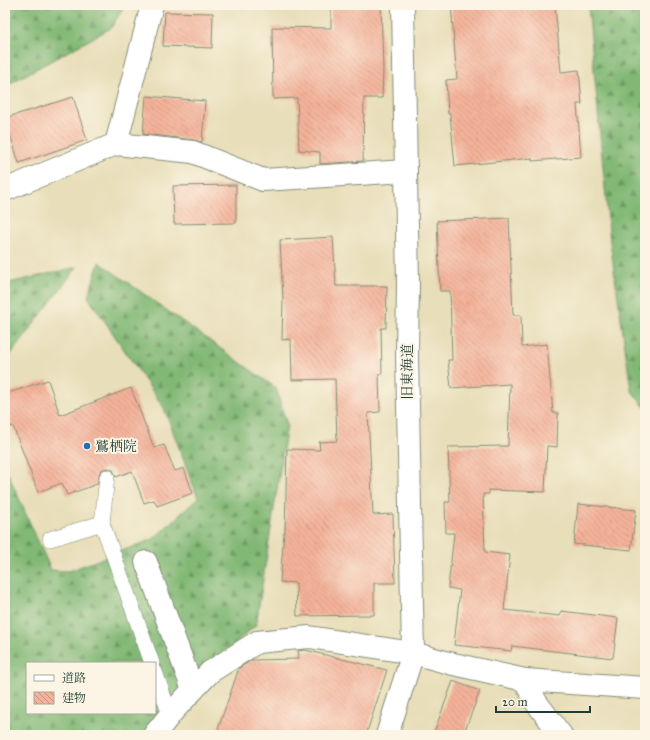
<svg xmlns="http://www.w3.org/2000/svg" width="650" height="740" font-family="'IM FELL Great Primer','Noto Serif JP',serif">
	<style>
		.forest { fill: url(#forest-firs); stroke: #507a54; fill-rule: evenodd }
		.building { fill: url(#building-back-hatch) }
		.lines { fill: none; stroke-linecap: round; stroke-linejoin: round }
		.lane-casing { stroke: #848e76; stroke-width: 16 }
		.street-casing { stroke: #848e76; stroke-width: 24 }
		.lane { stroke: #fff; stroke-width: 15 }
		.street { stroke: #fff; stroke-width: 22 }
		.poi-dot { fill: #1f6fb2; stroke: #fcf5e5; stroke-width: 1.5 }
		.labels { text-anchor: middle; stroke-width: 4; stroke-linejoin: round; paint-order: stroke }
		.street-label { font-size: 14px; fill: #1f3d34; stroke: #fcf5e5 }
		.poi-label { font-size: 14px; fill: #1f3d34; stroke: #fcf5e5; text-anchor: start }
	</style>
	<defs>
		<pattern id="forest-firs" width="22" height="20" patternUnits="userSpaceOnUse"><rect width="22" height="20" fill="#81b874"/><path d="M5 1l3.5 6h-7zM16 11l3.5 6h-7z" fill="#699760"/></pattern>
		<pattern id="building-back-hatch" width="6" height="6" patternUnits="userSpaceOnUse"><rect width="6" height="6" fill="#f5b29a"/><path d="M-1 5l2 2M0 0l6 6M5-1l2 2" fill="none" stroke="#c6927e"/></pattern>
	</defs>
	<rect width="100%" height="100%" fill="#fcf5e5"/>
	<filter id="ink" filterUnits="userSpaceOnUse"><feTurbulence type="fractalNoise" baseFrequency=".025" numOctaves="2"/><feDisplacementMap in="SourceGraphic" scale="8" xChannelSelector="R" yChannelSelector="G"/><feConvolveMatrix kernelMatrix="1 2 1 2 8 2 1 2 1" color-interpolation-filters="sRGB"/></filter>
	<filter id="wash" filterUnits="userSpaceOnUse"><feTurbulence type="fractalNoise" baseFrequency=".012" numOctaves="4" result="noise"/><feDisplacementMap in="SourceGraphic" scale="16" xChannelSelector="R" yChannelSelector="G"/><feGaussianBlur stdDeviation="0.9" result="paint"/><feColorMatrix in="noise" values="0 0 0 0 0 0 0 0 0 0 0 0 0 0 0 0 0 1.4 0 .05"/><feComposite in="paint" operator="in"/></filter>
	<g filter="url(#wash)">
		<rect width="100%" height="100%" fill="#e8deb9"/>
		<g class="forest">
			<polygon points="5,5 125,5 111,28 5,86"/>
			<polygon points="588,5 645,5 645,408 631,390 610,242"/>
			<path d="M99,262L276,388L287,425L256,625L181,690L144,735H5V659L7,657L5,652V467L51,570L69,571L153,539L198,498L164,408L88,297ZM27,663H155V713H27Z"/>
			<polygon points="77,267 5,362 5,289 9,283"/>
		</g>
		<g id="blocks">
			<g class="building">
				<polygon points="331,5 381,5 383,69 382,98 364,98 363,161 320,164 320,152 299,150 297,98 273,99 272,27 331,28"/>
				<polygon points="451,5 555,5 561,72 579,70 582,104 577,104 581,157 532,161 532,158 455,166 450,114 448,114 446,80 457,79"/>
				<polygon points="165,12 213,13 212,48 163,46"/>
				<polygon points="146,96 205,101 202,142 194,140 143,134"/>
				<polygon points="73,97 87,140 19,163 5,118"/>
				<polygon points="236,185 236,223 174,224 173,186"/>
				<polygon points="509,218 513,315 521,315 522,347 547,344 553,413 558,413 557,447 547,446 545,492 489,490 489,494 483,494 485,552 510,555 504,610 560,616 561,611 618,618 613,658 512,646 511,651 454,645 460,590 448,588 454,533 446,533 445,502 450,502 448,447 508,446 510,384 451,388 448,360 452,360 450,291 440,291 437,221"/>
				<polygon points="333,237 336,286 387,286 386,328 381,328 382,374 379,374 380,412 368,413 373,515 393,514 395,583 374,583 374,615 297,616 296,583 280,582 284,533 285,533 287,449 320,450 319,442 337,441 335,379 292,380 291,339 282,340 283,300 280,240"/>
				<polygon points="48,380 60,415 131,388 154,448 164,445 175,471 184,468 193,493 157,506 154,500 144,503 132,471 116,477 113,470 108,468 103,469 100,472 97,484 67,495 62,483 38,492 13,426 5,429 5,394"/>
				<polygon points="578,504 636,510 631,550 574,544"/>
				<polygon points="305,650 387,670 366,735 216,735 239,668 252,660 299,659 298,651"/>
				<polygon points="453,681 480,691 463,735 433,735"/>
			</g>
		</g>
	</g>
	<g filter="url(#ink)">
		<use href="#blocks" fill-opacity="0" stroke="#848e76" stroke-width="1"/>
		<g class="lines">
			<defs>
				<g id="lane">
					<polyline points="102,523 107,477"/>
					<polyline points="50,539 102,523 152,663"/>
					<polyline points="155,672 170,715"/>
				</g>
				<g id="street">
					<polyline points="116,144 152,5"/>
					<polyline points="5,190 116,144 193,152 263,180 406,171"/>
					<polyline points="146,562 193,690"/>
					<polyline points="525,680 536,702 561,735"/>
					<polyline points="154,735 174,710 210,672 257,642 309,637 413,653 449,663 525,680 645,688"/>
					<polyline points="387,735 413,653 407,356 408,284 403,5"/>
				</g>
			</defs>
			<use href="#lane" class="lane-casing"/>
			<use href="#street" class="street-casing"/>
			<use href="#lane" class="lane"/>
			<use href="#street" class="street"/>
		</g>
	</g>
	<circle class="poi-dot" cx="87" cy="446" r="4"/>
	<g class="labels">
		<g class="street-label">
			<text transform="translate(407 372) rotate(-90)" y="5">旧東海道</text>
		</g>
		<g class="poi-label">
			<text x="95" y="451">鷲栖院</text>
		</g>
	</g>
	<rect width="650" height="740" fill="none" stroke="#fcf5e5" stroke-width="20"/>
	<rect x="26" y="662" width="130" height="52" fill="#fcf5e5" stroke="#a4ab9e"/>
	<rect x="34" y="675" width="20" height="6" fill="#ffffff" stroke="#a4ab9e"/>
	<text x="62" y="682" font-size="12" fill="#1f3d34">道路</text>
	<rect x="34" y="692" width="20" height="12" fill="url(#building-back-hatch)" stroke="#a4ab9e"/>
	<text x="62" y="702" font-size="12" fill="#1f3d34">建物</text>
	<path d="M496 706v6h94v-6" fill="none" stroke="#1f3d34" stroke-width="2"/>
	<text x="502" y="706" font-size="12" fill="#1f3d34" stroke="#fcf5e5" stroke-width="3" paint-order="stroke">20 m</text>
</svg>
